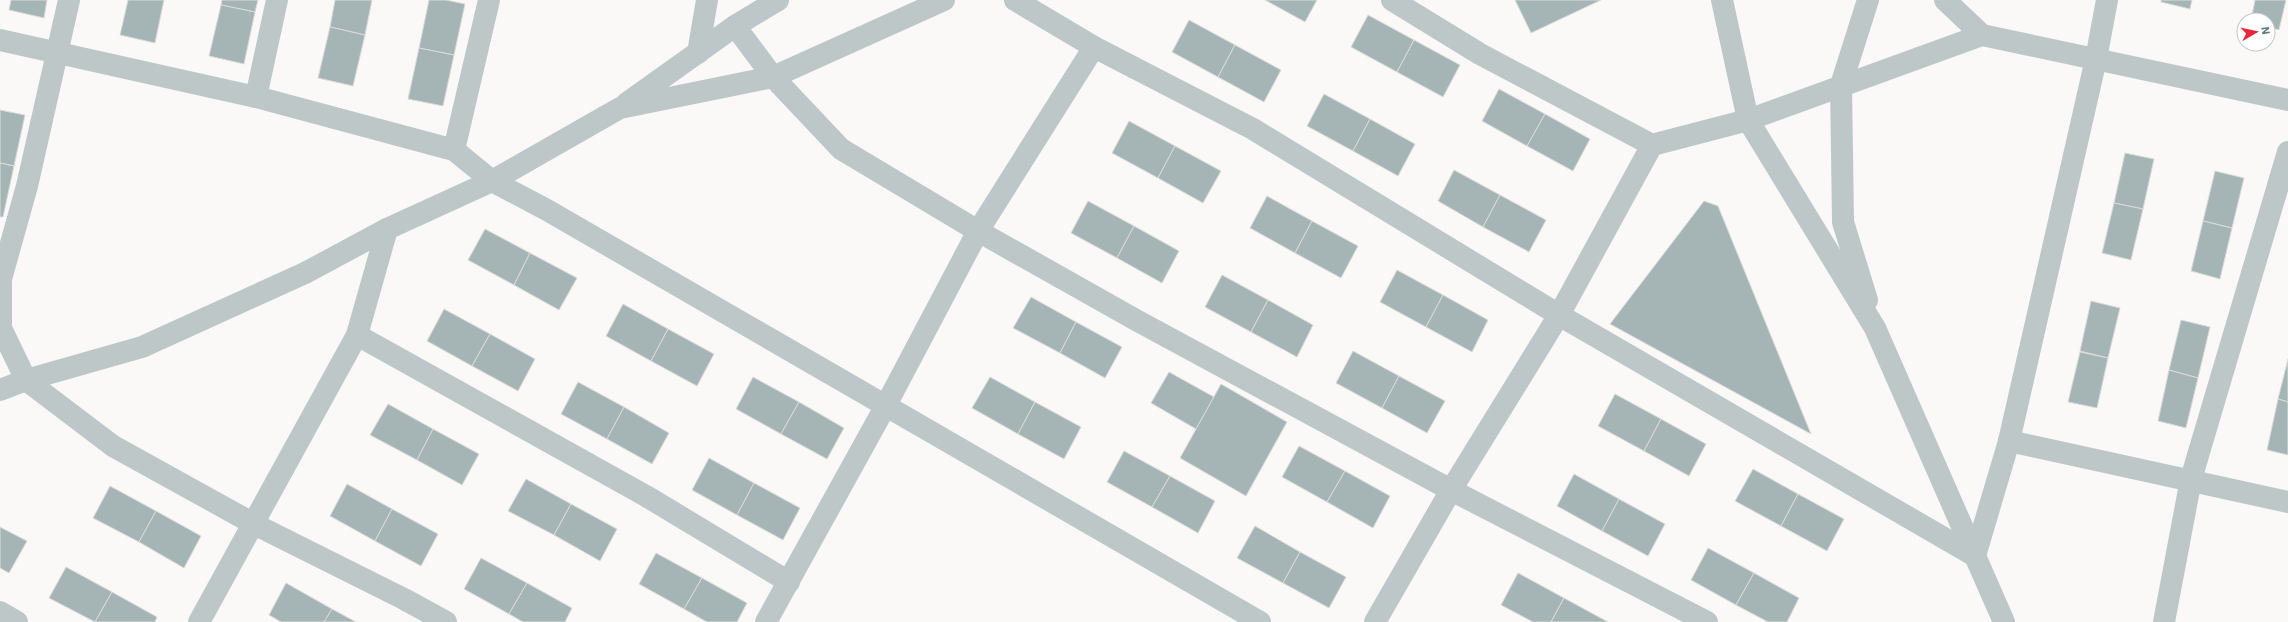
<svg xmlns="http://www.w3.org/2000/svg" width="2288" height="622" font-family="'IBM Plex Sans',sans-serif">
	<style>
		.building { fill: #a5b5b6; stroke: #dcdbda }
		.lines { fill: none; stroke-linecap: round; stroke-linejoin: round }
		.street { stroke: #bec7c8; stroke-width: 22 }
	</style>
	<rect width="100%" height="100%" fill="#faf9f8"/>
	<g class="building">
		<polygon points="11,0 47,0 44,18 9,10"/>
		<polygon points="128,0 164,0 155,43 120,35"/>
		<polygon points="222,0 258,0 255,12 221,5"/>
		<polygon points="335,0 372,0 365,35 330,27"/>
		<polygon points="429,0 446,0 465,4 454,55 419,48"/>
		<polygon points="1265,0 1317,0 1305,22"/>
		<polygon points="1515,0 1601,0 1531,33"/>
		<polygon points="2161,0 2192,0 2190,9 2161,2"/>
		<polygon points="2255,0 2286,0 2279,30 2268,27 2268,20 2251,20"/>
		<polygon points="221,5 255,12 244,64 209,56"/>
		<polygon points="1368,15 1414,40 1397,72 1351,47"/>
		<polygon points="1189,20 1235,45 1218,77 1172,52"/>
		<polygon points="330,27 365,35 353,86 318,78"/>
		<polygon points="1414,40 1460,65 1443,97 1397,72"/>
		<polygon points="1235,45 1281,70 1264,102 1218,77"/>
		<polygon points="419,48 454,55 443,106 408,99"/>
		<polygon points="1499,89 1545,114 1527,146 1482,121"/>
		<polygon points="1324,94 1370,119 1353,151 1307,126"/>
		<polygon points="0,110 25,115 14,166 0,163"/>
		<polygon points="1545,114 1590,139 1573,171 1527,146"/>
		<polygon points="1370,119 1415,144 1398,176 1353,151"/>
		<polygon points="1129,121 1175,146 1158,178 1112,153"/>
		<polygon points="1175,146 1221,171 1203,203 1158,178"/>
		<polygon points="2125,153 2154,159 2143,209 2114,203"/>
		<polygon points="0,163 14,166 3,217 0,217"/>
		<polygon points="1454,170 1500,195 1483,227 1438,201"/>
		<polygon points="2215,171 2244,178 2232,228 2203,221"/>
		<polygon points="1500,195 1546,220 1529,252 1483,227"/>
		<polygon points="1267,196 1312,221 1295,253 1250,228"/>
		<polygon points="1088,201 1134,226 1117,258 1071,233"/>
		<polygon points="1704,201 1718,206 1811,434 1610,324"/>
		<polygon points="2114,203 2143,209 2131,260 2102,253"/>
		<polygon points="1312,221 1358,246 1341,278 1295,253"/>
		<polygon points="2203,221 2232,228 2220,279 2191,271"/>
		<polygon points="1134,226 1179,251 1162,283 1117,258"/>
		<polygon points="485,229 530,253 514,285 468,260"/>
		<polygon points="530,253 577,278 559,310 514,285"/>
		<polygon points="1397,270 1443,295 1426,327 1380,302"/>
		<polygon points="1222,275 1268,300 1251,332 1205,307"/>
		<polygon points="1443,295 1488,320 1472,352 1426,327"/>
		<polygon points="1031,297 1076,322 1060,353 1013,328"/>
		<polygon points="1268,300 1313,325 1297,357 1251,332"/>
		<polygon points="2091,301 2120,308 2108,358 2080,351"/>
		<polygon points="623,304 668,329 651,361 606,336"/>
		<polygon points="444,309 490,334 472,366 427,341"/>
		<polygon points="2181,320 2210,327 2198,378 2169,370"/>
		<polygon points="1076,322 1122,347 1105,378 1060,353"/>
		<polygon points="668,329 714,354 697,386 651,361"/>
		<polygon points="490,334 535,359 518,391 472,366"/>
		<polygon points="1353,351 1399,376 1382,408 1336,383"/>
		<polygon points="2080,352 2108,358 2097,408 2068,402"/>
		<polygon points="2288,359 2288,402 2278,399"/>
		<polygon points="2169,370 2198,378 2186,428 2158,421"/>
		<polygon points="1169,372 1214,397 1196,429 1151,403"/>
		<polygon points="1399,376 1445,401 1427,433 1382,408"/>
		<polygon points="753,377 799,402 781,434 736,409"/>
		<polygon points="990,377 1035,402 1018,434 972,408"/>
		<polygon points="578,382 624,407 607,439 561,414"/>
		<polygon points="1221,384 1287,422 1246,496 1180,458"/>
		<polygon points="1615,394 1661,419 1644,451 1598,426"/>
		<polygon points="2278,399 2288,402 2288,455 2267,450"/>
		<polygon points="799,402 844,428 827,459 781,434"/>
		<polygon points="1035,402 1081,427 1064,459 1018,434"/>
		<polygon points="388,404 433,429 417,460 370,435"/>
		<polygon points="624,407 669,433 652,464 607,439"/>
		<polygon points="1661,419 1706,444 1689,476 1644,451"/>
		<polygon points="433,429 479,454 462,485 417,460"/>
		<polygon points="1299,446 1345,471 1327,502 1282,477"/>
		<polygon points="1124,451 1170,476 1152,507 1107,482"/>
		<polygon points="709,458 754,483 737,515 692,490"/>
		<polygon points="1753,469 1798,494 1781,526 1735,501"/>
		<polygon points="1345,471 1390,496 1373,528 1327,502"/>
		<polygon points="1574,474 1619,499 1602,531 1557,506"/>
		<polygon points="1170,476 1215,501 1198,533 1152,507"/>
		<polygon points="526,479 571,504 554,535 508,511"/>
		<polygon points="754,483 800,508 783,540 737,515"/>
		<polygon points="347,484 392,509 375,541 330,516"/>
		<polygon points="110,486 156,511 139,542 93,518"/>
		<polygon points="1798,494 1844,519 1827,551 1781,526"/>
		<polygon points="1619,499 1665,524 1648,556 1602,531"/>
		<polygon points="571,504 617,529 600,561 554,535"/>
		<polygon points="392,509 438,534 421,566 375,541"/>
		<polygon points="156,511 201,536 184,568 139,542"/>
		<polygon points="1255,526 1300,552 1283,583 1237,558"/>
		<polygon points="0,527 27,541 9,573 0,568"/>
		<polygon points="1708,548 1754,573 1736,605 1691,580"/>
		<polygon points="1300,552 1346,577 1329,608 1283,583"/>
		<polygon points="656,553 702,578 684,609 639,584"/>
		<polygon points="481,558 527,583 509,614 464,589"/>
		<polygon points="66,567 112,592 95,622 49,598"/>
		<polygon points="1518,573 1564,598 1551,622 1533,622 1501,605"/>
		<polygon points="1754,573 1799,598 1787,622 1768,622 1736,605"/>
		<polygon points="702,578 747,603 737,622 707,622 684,609"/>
		<polygon points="286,583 332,609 324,622 281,622 269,615"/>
		<polygon points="527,583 572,608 565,622 523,622 509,614"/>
		<polygon points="112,592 157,617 155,622 95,622"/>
		<polygon points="1564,598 1608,622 1551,622"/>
		<polygon points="332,609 356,622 324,622"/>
	</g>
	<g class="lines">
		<g class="street">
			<polyline points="69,0 27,186 1,279 1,328 26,380 113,446 254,524 404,599 446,622"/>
			<polyline points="489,0 454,150 492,181 547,210 1260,622"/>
			<polyline points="1015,0 1094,47 1253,129 1559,315 1975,556 2009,441 2096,59 2107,0"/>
			<polyline points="1392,0 1480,54 1652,145 1748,120 1982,35"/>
			<polyline points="1722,0 1748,120 1875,328 2004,622"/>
			<polyline points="1945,0 1982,35 2288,100"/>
			<polyline points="735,26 773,77 841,149 978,231 1136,320 1451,490 1707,622"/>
			<polyline points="0,40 256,97 454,150"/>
			<polyline points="698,53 707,0"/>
			<polyline points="256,97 277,0"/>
			<polyline points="627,103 735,26 778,0"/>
			<polyline points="387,229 357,335 646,496 789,582"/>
			<polyline points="1867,300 1843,222 1841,85 1868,0"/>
			<polyline points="0,390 26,380 142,347 305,273 387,229 492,181 620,108 773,77 944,0"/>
			<polyline points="2009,441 2288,502"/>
			<polyline points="0,612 17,622"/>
			<polyline points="199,622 357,335"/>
			<polyline points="766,622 885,407 978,231 1094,47"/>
			<polyline points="1375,622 1451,490 1559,315 1652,145"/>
			<polyline points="2164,622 2191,479 2288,152"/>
		</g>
	</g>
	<g transform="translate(2256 32) rotate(81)"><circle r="19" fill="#ffffff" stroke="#bfcacb"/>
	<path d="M0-3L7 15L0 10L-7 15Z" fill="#ea283a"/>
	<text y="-6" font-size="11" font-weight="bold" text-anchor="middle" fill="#5f7a7e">N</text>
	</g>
</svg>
